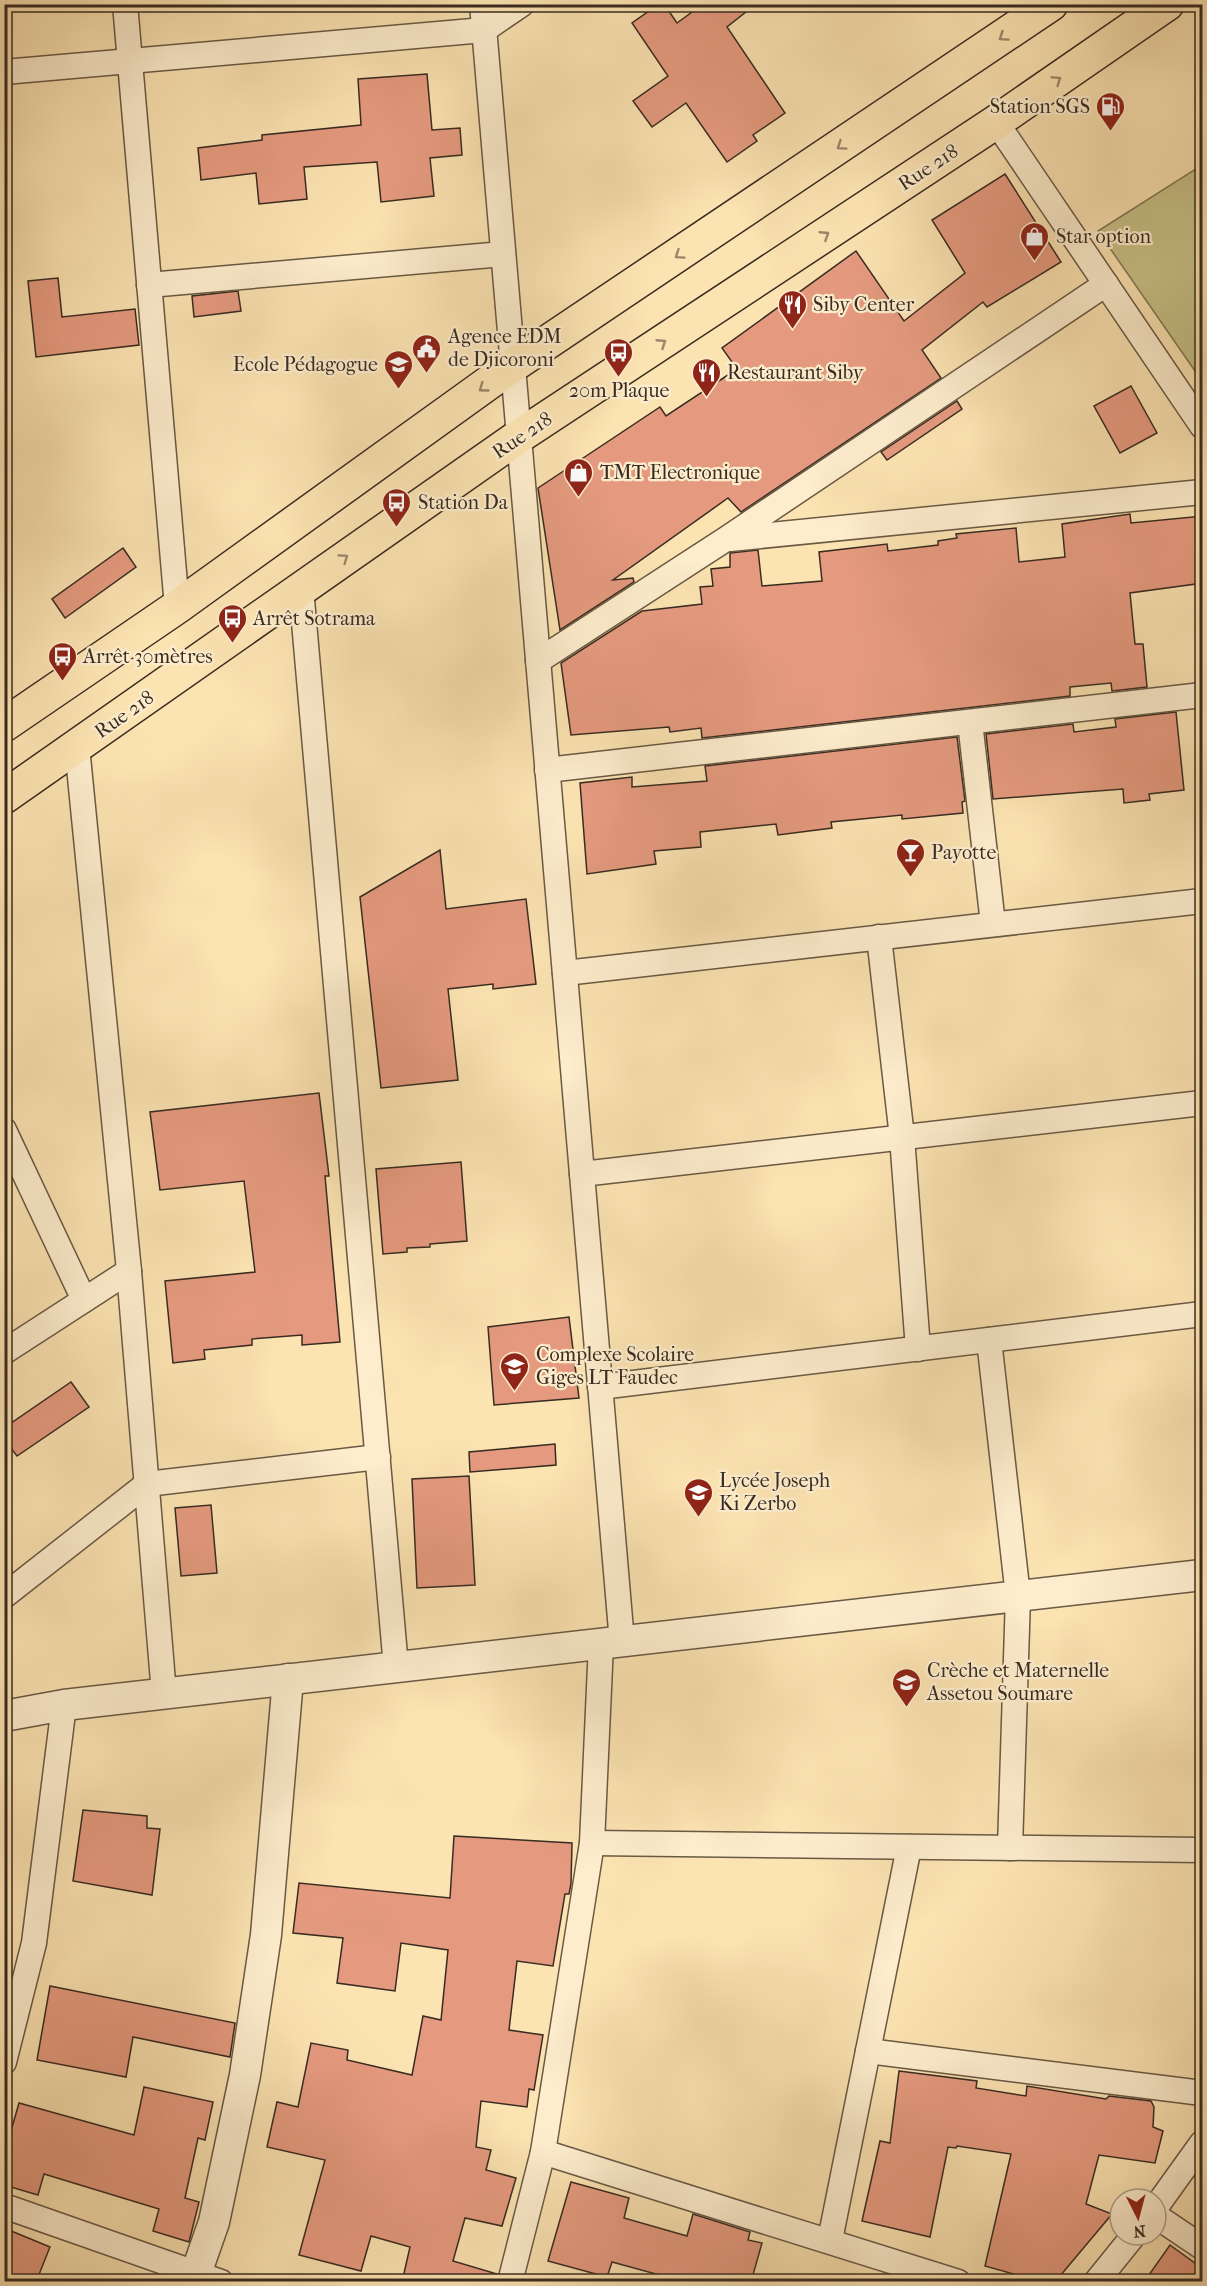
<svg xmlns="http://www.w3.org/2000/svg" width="1207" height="2286" font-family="'IM FELL French Canon',serif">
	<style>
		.pitch { fill: #c7c187; stroke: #807654; stroke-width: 1.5 }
		.building { fill: #e59a7f; stroke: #382b21; stroke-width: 1.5 }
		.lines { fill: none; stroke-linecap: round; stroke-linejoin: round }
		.minor-casing { stroke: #695945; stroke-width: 27 }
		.tertiary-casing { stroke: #695945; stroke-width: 33 }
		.trunk-casing { stroke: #382b21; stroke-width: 36 }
		.minor { stroke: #fdedcd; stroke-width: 24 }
		.tertiary { stroke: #fdedcd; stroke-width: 30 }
		.trunk { stroke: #fce3b2; stroke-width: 33 }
		.oneway { stroke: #9a876a }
		.labels { text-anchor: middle; stroke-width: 4.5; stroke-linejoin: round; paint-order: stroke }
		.poi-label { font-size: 20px; fill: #382b21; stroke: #fdedcd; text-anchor: start }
		.street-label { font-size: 20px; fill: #382b21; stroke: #fdedcd }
	</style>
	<rect width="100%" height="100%" fill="#fce3b2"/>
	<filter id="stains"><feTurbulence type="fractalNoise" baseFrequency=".00333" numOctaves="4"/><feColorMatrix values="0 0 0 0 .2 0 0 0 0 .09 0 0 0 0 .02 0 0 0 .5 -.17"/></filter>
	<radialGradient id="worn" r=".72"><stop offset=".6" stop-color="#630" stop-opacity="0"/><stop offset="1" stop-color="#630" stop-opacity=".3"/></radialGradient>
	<polygon class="pitch" points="1202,165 1202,381 1098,231"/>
	<g class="building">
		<polygon points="659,4 664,4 677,23 703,4 756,4 727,27 785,113 753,135 757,141 727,162 686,103 652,127 633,101 668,76 632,23"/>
		<polygon points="427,74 432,130 460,128 462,155 430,158 434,196 381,202 377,162 304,167 307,199 259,204 256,173 201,180 198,148 262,140 262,135 361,125 358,79"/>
		<polygon points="1005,174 1061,262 987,307 983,302 922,350 941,378 741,512 728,498 613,580 633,578 634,582 560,630 538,488 660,407 666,416 737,369 722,348 856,251 904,321 965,273 932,220"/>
		<polygon points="58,278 62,317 135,309 139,345 36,357 28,281"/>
		<polygon points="238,291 241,311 194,317 192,296"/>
		<polygon points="1131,386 1157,433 1120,453 1094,406"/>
		<polygon points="957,401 962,409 887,460 881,452"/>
		<polygon points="1130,514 1131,523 1203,516 1203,583 1130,593 1135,644 1143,644 1147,687 1112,691 1111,683 1070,687 1070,696 702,738 701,728 670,732 669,727 571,735 561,663 642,611 702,604 700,587 713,586 711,569 730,567 730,553 758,550 762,586 822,581 819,552 887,544 888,551 938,545 938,541 957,538 956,534 1016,528 1019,562 1065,557 1062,524"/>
		<polygon points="123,548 136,567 65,618 52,599"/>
		<polygon points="1176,712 1184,790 1149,794 1150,800 1124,803 1123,789 993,799 986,734 1073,724 1074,732 1116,727 1115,719"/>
		<polygon points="957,737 965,801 962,802 963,813 902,819 902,815 831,822 832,828 778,835 776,824 700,832 701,847 654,851 656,864 587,874 580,783 632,777 632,787 707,781 705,766"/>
		<polygon points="440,850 446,909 526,899 536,984 493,989 493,984 448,989 458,1080 381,1088 360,897"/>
		<polygon points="319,1093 329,1176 325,1176 340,1342 302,1345 302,1335 252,1339 252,1345 204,1350 205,1359 173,1363 165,1281 255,1272 244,1181 160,1190 150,1112"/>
		<polygon points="461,1162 467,1241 430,1244 430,1247 407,1248 407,1252 383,1254 376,1169"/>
		<polygon points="569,1317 579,1398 494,1405 488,1327"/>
		<polygon points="71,1382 89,1407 17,1456 4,1439 4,1428"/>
		<polygon points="555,1444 556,1465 470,1472 469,1452"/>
		<polygon points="469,1476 475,1585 417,1588 412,1479"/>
		<polygon points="211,1505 217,1573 181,1576 175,1508"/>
		<polygon points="83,1810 147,1816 147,1828 160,1829 152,1895 73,1881"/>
		<polygon points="454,1836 572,1843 571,1884 569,1894 565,1894 553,1966 517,1961 509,2030 543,2035 534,2090 529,2089 527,2107 481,2101 476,2147 491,2150 486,2170 516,2178 502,2226 465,2218 453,2261 497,2274 496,2282 402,2282 410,2247 371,2236 361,2271 299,2255 325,2160 267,2147 277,2102 298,2107 311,2043 348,2050 347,2060 412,2075 423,2016 441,2020 448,1950 401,1943 395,1991 337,1983 343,1938 293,1933 299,1883 450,1898"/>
		<polygon points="50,1986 235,2023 230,2057 133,2037 126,2077 37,2060"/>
		<polygon points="899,2071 977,2081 976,2088 1026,2096 1027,2086 1106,2099 1109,2096 1151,2101 1154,2107 1153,2127 1163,2131 1155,2163 1099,2155 1086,2204 1112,2214 1055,2282 1042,2282 985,2266 1011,2154 957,2146 956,2148 948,2147 930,2237 862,2221 880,2141 890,2143"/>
		<polygon points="144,2087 213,2102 205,2140 198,2138 185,2198 199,2202 189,2242 153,2231 159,2209 44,2174 38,2195 4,2185 4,2155 19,2103 134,2135"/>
		<polygon points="571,2182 629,2198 624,2218 687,2236 693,2214 750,2232 748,2240 762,2243 751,2282 685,2282 612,2262 607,2277 548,2261"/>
		<polygon points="4,2228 50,2247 36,2282 4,2282"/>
		<polygon points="1170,2245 1203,2269 1203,2282 1144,2282"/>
	</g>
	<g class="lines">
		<defs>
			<g id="minor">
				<polyline points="125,4 177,607"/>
				<polyline points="482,4 622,1642"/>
				<polyline points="4,72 484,30 522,4"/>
				<polyline points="996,122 1202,426"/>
				<polyline points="149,285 503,254"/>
				<polyline points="730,539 1202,492"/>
				<polyline points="301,588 396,1667"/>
				<polyline points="538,661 726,539 1106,284"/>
				<polyline points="970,722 993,924"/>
				<polyline points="77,747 129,1271 164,1694"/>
				<polyline points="547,770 1202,695"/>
				<polyline points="879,937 902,1137 918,1349"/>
				<polyline points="565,973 1202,901"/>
				<polyline points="4,1130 84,1300"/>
				<polyline points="582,1174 1202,1103"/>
				<polyline points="989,1340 1018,1596 1010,1848"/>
				<polyline points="4,1352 129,1271"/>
				<polyline points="600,1387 1202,1314"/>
				<polyline points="4,1596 147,1484 378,1457"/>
				<polyline points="592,1843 1202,1850"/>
				<polyline points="868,2051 1202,2093"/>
				<polyline points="4,2062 34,1943 64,1705"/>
				<polyline points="543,2152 958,2282"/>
				<polyline points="4,2206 221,2282"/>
				<polyline points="1156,2207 1202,2143"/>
				<polyline points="1156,2216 1202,2247"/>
				<polyline points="830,2240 909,1847"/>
				<polyline points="510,2282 543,2152 592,1843 601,1644"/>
				<polyline points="1096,2282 1134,2235"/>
			</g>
			<g id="tertiary">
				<polyline points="4,1716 64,1705 1202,1575"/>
				<polyline points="193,2282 214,2222 245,2075 266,1935 288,1679"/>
			</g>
			<g id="trunk">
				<polyline points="4,725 177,607 512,366 1051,4"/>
				<polyline points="4,797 518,437 996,122 1167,4"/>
			</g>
		</defs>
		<use href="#minor" class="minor-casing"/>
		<use href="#tertiary" class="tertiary-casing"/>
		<use href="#trunk" class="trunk-casing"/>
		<use href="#minor" class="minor"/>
		<use href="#tertiary" class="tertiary"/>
		<use href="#trunk" class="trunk"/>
	</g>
	<defs><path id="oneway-chevron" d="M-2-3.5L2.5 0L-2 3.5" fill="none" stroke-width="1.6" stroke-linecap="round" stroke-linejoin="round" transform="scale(1.5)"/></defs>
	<g class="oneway">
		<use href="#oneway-chevron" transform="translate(1003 37) rotate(146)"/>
		<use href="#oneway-chevron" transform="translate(1057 80) rotate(-35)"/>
		<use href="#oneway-chevron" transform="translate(841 146) rotate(146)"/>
		<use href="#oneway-chevron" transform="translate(825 235) rotate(-33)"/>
		<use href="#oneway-chevron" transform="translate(679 255) rotate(146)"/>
		<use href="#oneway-chevron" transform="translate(662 343) rotate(-33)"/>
		<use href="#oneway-chevron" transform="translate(483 388) rotate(144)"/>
		<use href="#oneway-chevron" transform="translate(344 558) rotate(-35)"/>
	</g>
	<defs>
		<symbol id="fuel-pin" viewBox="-11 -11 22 30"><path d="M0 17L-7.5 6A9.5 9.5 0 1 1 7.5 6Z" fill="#8f2418" stroke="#fdedcd"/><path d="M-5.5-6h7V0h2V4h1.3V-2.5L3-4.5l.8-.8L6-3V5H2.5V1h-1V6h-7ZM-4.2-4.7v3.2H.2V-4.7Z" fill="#fff"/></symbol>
		<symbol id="shop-pin" viewBox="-11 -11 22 30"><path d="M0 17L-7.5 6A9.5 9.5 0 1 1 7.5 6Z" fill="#8f2418" stroke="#fdedcd"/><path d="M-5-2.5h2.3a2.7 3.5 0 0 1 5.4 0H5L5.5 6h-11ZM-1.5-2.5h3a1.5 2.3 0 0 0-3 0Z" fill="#fff"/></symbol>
		<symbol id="restaurant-pin" viewBox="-11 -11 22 30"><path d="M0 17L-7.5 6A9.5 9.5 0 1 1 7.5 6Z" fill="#8f2418" stroke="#fdedcd"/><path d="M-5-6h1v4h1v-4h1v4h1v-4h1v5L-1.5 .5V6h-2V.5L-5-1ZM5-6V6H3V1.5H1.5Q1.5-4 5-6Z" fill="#fff"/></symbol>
		<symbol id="civic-pin" viewBox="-11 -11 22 30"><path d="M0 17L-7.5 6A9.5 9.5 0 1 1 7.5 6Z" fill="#8f2418" stroke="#fdedcd"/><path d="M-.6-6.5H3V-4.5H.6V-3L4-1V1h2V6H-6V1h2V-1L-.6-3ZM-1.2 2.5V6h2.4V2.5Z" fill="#fff"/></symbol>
		<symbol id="bus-pin" viewBox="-11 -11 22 30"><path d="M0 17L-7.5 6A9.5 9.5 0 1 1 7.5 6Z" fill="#8f2418" stroke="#fdedcd"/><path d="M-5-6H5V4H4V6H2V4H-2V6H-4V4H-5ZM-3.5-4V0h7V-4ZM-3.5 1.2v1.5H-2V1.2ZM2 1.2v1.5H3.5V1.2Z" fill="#fff"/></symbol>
		<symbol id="school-pin" viewBox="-11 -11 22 30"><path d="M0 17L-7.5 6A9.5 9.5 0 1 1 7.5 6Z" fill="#8f2418" stroke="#fdedcd"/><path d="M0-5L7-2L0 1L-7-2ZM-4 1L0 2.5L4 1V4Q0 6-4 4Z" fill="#fff"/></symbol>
		<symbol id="bar-pin" viewBox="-11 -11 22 30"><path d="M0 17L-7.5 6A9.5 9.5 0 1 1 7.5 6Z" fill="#8f2418" stroke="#fdedcd"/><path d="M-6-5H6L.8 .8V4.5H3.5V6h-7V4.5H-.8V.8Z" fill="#fff"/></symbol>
	</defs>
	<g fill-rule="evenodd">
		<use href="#fuel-pin" x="1094" y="90" width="33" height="45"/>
		<use href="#shop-pin" x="1018" y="220" width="33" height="45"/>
		<use href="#restaurant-pin" x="776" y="288" width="33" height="45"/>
		<use href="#civic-pin" x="410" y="332" width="33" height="45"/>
		<use href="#bus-pin" x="602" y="336" width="33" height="45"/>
		<use href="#school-pin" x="382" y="348" width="33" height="45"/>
		<use href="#restaurant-pin" x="690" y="356" width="33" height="45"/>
		<use href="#shop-pin" x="562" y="456" width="33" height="45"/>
		<use href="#bus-pin" x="380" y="486" width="33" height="45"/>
		<use href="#bus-pin" x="216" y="602" width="33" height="45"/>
		<use href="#bus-pin" x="46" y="640" width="33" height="45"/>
		<use href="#bar-pin" x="894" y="836" width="33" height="45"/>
		<use href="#school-pin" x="498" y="1350" width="33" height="45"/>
		<use href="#school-pin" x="682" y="1476" width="33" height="45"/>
		<use href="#school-pin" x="890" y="1666" width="33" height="45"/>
	</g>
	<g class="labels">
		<g class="poi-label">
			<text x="1090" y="113" text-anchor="end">Station SGS</text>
			<text x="1056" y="243">Star option</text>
			<text x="813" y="311">Siby Center</text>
			<text x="448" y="343">Agence EDM<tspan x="448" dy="23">de Djicoroni</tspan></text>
			<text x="378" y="371" text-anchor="end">Ecole Pédagogue</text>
			<text x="727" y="379">Restaurant Siby</text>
			<text x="619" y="397" text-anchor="middle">20m Plaque</text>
			<text x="600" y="479">TMT Electronique</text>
			<text x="418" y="509">Station Da</text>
			<text x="253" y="625">Arrêt Sotrama</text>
			<text x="83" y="663">Arrêt 30mètres</text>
			<text x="931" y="859">Payotte</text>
			<text x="536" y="1361">Complexe Scolaire<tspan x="536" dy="23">Giges LT Faudec</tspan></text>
			<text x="719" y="1487">Lycée Joseph<tspan x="719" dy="23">Ki Zerbo</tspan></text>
			<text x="927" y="1677">Crèche et Maternelle<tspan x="927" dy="23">Assetou Soumare</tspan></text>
		</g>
		<g class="street-label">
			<text transform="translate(928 167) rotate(-33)" y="7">Rue 218</text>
			<text transform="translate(522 435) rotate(-34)" y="7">Rue 218</text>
			<text transform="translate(124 714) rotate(-35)" y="7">Rue 218</text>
		</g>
	</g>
	<rect width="1207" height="2286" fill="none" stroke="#fce3b2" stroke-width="24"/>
	<rect x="6" y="6" width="1195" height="2274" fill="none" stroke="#382b21" stroke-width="3"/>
	<rect x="12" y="12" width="1183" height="2262" fill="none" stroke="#382b21" stroke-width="1.5"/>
	<g transform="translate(1138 2217) rotate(174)"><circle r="28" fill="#fdedcd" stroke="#ae9f88" stroke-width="1.5"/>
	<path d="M0-4.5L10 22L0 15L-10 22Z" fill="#8f2418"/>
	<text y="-9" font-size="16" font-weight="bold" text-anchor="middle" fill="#382b21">N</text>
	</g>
	<rect width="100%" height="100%" filter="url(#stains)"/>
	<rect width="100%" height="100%" fill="url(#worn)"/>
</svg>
